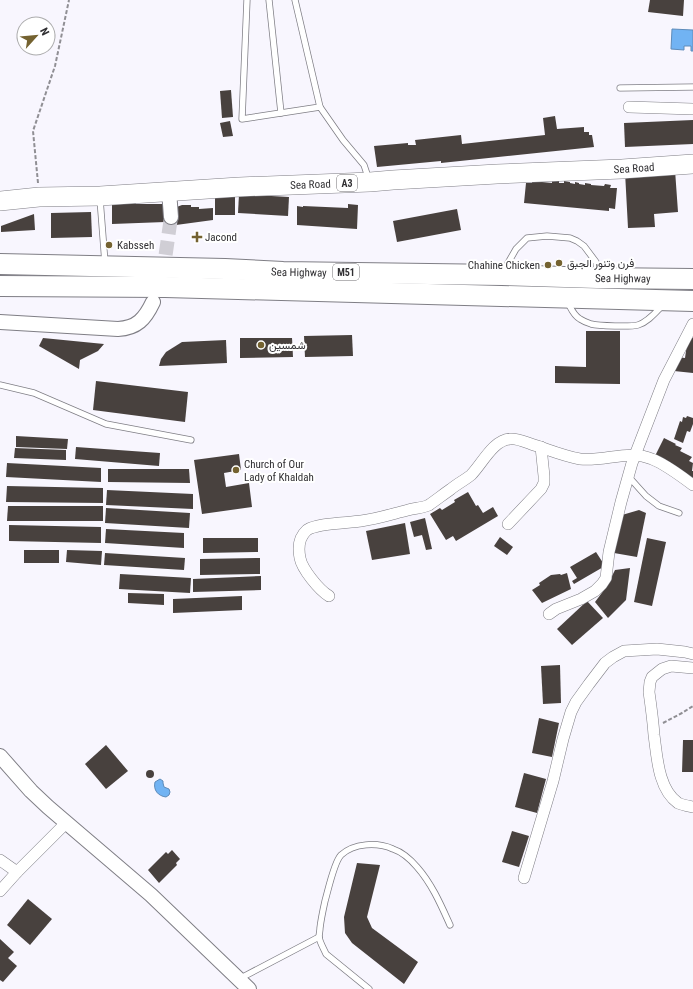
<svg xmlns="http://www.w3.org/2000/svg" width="693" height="989" font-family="'Roboto Condensed',Vazirmatn,sans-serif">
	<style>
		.water { fill: #71b3f3; stroke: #5e8bb9 }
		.building { fill: #48413e }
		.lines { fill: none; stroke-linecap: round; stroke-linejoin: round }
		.tertiary-tunnel { stroke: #d0ced5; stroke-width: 14; stroke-dasharray: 14 7; stroke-linecap: butt }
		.service-casing { stroke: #7f7e85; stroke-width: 7 }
		.minor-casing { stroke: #7f7e85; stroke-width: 12 }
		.tertiary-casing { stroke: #7f7e85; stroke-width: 16 }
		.trunk-casing { stroke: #7f7e85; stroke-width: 20 }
		.motorway-casing { stroke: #7f7e85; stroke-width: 22 }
		.path { stroke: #908f94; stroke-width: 2; stroke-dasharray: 4 2; stroke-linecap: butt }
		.service { stroke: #fff; stroke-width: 5.5 }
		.minor { stroke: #fff; stroke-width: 11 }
		.tertiary { stroke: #fff; stroke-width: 14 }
		.trunk { stroke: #fff; stroke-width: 19 }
		.motorway { stroke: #fff; stroke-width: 20 }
		.poi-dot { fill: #746230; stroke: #fff; stroke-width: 1.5 }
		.labels { text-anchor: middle; stroke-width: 4; stroke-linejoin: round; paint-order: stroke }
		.shield { fill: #fff; stroke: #6e6d70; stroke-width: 1 }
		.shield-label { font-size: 10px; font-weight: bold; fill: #302f32 }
		.street-label { font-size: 11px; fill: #302f32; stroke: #fff }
		.poi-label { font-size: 11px; fill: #302f32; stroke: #fff; text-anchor: start }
	</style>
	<rect width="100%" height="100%" fill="#f8f6fe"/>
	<g class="water">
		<polygon points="672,29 693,30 693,51 691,51 691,46 684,46 684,50 671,49"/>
		<path d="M160,779L163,781V783L164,787L169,789L170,792L169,795L166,797C158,796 153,790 155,782Z"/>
	</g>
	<g class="building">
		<polygon points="650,0 684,0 683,16 648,12"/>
		<polygon points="231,90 233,117 222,118 220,91"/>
		<polygon points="555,116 557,129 584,127 584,132 589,132 589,135 592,135 594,147 441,163 441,161 377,167 374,146 408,143 408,145 416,145 415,140 461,135 462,144 545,135 543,118"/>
		<polygon points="693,120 693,144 625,147 624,123"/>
		<polygon points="230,121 233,136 223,137 220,123"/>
		<polygon points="675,170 678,212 654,214 655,227 628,228 625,172"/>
		<polygon points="552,180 559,181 559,183 564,183 564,181 570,182 570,183 575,184 575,182 579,183 579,184 585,185 585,183 591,184 591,185 604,186 605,184 611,185 610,188 617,188 615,209 609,208 609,211 524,203 526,183 532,183 532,181 552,183"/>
		<rect x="215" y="194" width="20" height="21"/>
		<polygon points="239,194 289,197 288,216 238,213"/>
		<polygon points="112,202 135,202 136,204 164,204 165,222 112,224"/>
		<polygon points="348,204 358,205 357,229 297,225 297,206 303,207 303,206 348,208"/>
		<polygon points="182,205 191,205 191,207 199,207 199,209 213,208 213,220 176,225 174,208"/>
		<polygon points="457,209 461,230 397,242 393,221"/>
		<polygon points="91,212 92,237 51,238 51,213"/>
		<polygon points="34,214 35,230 1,232 1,226"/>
		<polygon points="586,331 620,331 620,384 555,383 555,366 586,367"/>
		<polygon points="352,335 353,356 305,357 304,336"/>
		<polygon points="688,337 693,338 693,373 674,371 677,357 685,358"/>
		<polygon points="43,338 104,344 98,351 80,360 79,369 39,346"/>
		<polygon points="240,338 292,338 293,357 240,358"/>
		<polygon points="226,340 227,363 159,366 161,359 166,352 182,342"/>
		<polygon points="96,381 188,392 185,422 93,410"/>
		<polygon points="687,416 693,418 693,424 690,432 687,431 683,443 674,439 680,421 682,422 683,417 686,418"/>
		<polygon points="16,436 68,439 67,449 16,447"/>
		<polygon points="664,438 676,444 675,445 682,448 680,451 692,457 689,461 693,463 692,471 693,471 693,478 654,458"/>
		<polygon points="76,447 160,453 159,466 75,459"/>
		<polygon points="15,448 66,450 66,460 14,458"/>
		<polygon points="239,454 241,470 224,473 226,487 249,483 252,507 202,514 194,460"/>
		<polygon points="7,463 101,468 101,482 6,477"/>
		<polygon points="108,469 189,469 190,483 108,482"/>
		<polygon points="7,486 103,488 103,503 6,502"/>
		<polygon points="107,490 193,494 193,509 106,505"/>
		<polygon points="468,492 476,506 478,505 483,513 493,507 498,516 456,541 453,536 446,540 430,514 440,508 442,510 455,502 454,500"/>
		<polygon points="8,506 103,506 103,521 7,521"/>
		<polygon points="106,508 190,513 189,528 105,523"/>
		<polygon points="639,510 646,513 637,557 614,553 622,515"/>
		<polygon points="425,518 432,549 426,550 422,535 414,537 410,522"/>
		<polygon points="405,523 410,554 372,560 366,531"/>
		<polygon points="9,525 101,527 101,543 9,541"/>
		<polygon points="106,529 184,533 184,548 105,543"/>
		<polygon points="500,537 513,547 507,555 494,546"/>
		<polygon points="203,538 258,538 258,552 203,553"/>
		<polygon points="647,538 666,542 652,606 634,602"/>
		<rect x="24" y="550" width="35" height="13"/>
		<polygon points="67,550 102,551 101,565 66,562"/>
		<polygon points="596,552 605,566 574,584 572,581 577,578 570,567"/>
		<polygon points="105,553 185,558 184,570 104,565"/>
		<polygon points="260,558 260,574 200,575 200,559"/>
		<polygon points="630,568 626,600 608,618 595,602 607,586 615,570"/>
		<polygon points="567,573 571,589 542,603 532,590 540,585 539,583 551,575 560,574 561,575"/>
		<polygon points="120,574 191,578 190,593 119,589"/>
		<polygon points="261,576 261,590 193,592 193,579"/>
		<polygon points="128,593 164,594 164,605 128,603"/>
		<polygon points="242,596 242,610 173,613 173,599"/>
		<polygon points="587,601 603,618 572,645 557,629"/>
		<polygon points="560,665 561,703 543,704 541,666"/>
		<polygon points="539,718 559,723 552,757 532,753"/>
		<polygon points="683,740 693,740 693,772 682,772"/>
		<polygon points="106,745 128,771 106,789 85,764"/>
		<circle cx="150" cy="774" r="4"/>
		<polygon points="524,773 546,779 537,813 515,807"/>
		<polygon points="512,831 529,836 519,867 502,862"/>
		<polygon points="172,850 180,859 176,863 177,865 159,883 148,870 166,852 168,854"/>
		<polygon points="357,863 380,865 367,917 372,928 418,962 404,984 352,943 345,933 344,917"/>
		<polygon points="28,899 52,919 30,945 7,925"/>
		<polygon points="0,939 14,952 8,958 17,966 3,982 0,980"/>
	</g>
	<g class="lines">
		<polyline class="tertiary-tunnel" points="160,275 165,259 171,217"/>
		<defs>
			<g id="service">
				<polyline points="247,0 242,119 320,107 295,0"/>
				<polyline points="269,0 281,113"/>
				<polyline points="620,88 693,87"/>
				<polyline points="320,107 343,140 364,165 369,180"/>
				<polyline points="100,199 105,263"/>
				<polyline points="504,270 516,249 527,238 547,236 570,238 577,241 584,246 596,262 597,274"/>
				<path d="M567,301C571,308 573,315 580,319C583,321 588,323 591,324C599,326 631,327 638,325C648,322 656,312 663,305"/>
				<polyline points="0,385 34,393 106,424 191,440"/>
				<polyline points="628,476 646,496 659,506 679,513"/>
				<polyline points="239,979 319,937"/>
				<path d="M369,989L326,954C324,949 320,943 319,937C319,935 320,931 320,928C321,919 323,910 325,901C328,891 334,862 341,855C354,843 377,842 393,849C402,852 411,860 417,867C432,884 441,905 450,925"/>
			</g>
			<g id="minor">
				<polyline points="629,107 693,109"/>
				<polyline points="508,524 541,489 544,483 544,476 541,447"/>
				<path d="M329,596C319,590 302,569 300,558C298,548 299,537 307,530C317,523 348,523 361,521C377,519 392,514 408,510C415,508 423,508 429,505C436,500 444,494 451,489C457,484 465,480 471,475C482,464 493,440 510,439C516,438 525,442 531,444C547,449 563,456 580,459C604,462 629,449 652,459C665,464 681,476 693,485"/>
				<polyline points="549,614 556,609 581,599 595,591 602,584 606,578 609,552 621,502 632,463 664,380 693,324"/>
				<path d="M693,668L671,666L662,669L652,677L650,682L649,692C651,706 653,721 654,735C657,756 658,789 678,803C682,805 688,806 693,807"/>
				<polyline points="0,860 17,872"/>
				<polyline points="524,878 553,781 563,739 571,712 576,702 589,684 605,663 613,657 624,651 657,649 685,652 693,654"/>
				<polyline points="0,891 17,872 66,823"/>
			</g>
			<g id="tertiary">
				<polyline points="169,191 171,217"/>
				<path d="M0,322L118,329C137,328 145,319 153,302"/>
				<polyline points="0,756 31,791 48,807 151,895 249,989"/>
			</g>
			<g id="trunk">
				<path id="s1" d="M0,201L39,197L100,196L239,187L370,182L393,180L497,174L622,169L693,164"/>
			</g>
			<g id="motorway">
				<path id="s2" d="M0,264L225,269L283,272L502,275L597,278L693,279"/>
				<polyline points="0,286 165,287 693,301"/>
			</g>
		</defs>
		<use href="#service" class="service-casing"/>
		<use href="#minor" class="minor-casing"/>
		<use href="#tertiary" class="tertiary-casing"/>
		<use href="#trunk" class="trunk-casing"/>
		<use href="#motorway" class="motorway-casing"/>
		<g class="path">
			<polyline points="38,183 33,131 55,66 69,0"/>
			<polyline points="663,723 682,713 693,706"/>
		</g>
		<use href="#service" class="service"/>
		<use href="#minor" class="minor"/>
		<use href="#tertiary" class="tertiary"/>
		<use href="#trunk" class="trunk"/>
		<use href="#motorway" class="motorway"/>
	</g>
	<g class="poi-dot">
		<path d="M195 231h4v4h4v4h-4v4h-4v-4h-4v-4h4z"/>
		<circle cx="109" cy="245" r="4"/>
		<circle cx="559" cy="263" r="4"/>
		<circle cx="548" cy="265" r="4"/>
		<circle cx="261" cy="345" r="4"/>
		<circle cx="236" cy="470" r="4"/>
	</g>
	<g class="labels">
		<g class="shield">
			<rect x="337" y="175" width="20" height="16" rx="3"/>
			<rect x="333" y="264" width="26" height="16" rx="3"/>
		</g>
		<g class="shield-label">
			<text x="347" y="187">A3</text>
			<text x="346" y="276">M51</text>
		</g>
		<g class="street-label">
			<text dy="4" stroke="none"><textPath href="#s1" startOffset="635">Sea Road</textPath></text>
			<text dy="4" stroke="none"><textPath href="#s1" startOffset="311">Sea Road</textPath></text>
			<text dy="4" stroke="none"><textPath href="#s2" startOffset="299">Sea Highway</textPath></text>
			<text dy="4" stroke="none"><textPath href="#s2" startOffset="623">Sea Highway</textPath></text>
		</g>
		<g class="poi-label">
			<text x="205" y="241">Jacond</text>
			<text x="117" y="249">Kabsseh</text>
			<text x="567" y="267">فرن وتنور الجبق</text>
			<text x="540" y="269" text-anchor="end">Chahine Chicken</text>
			<text x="269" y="349">شمسين</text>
			<text x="244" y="468">Church of Our<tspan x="244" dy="13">Lady of Khaldah</tspan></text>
		</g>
	</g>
	<g transform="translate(36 36) rotate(63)"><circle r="19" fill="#ffffff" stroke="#acacad"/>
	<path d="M0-3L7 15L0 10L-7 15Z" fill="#746230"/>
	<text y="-6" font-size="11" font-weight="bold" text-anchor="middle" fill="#302f32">N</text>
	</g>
</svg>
